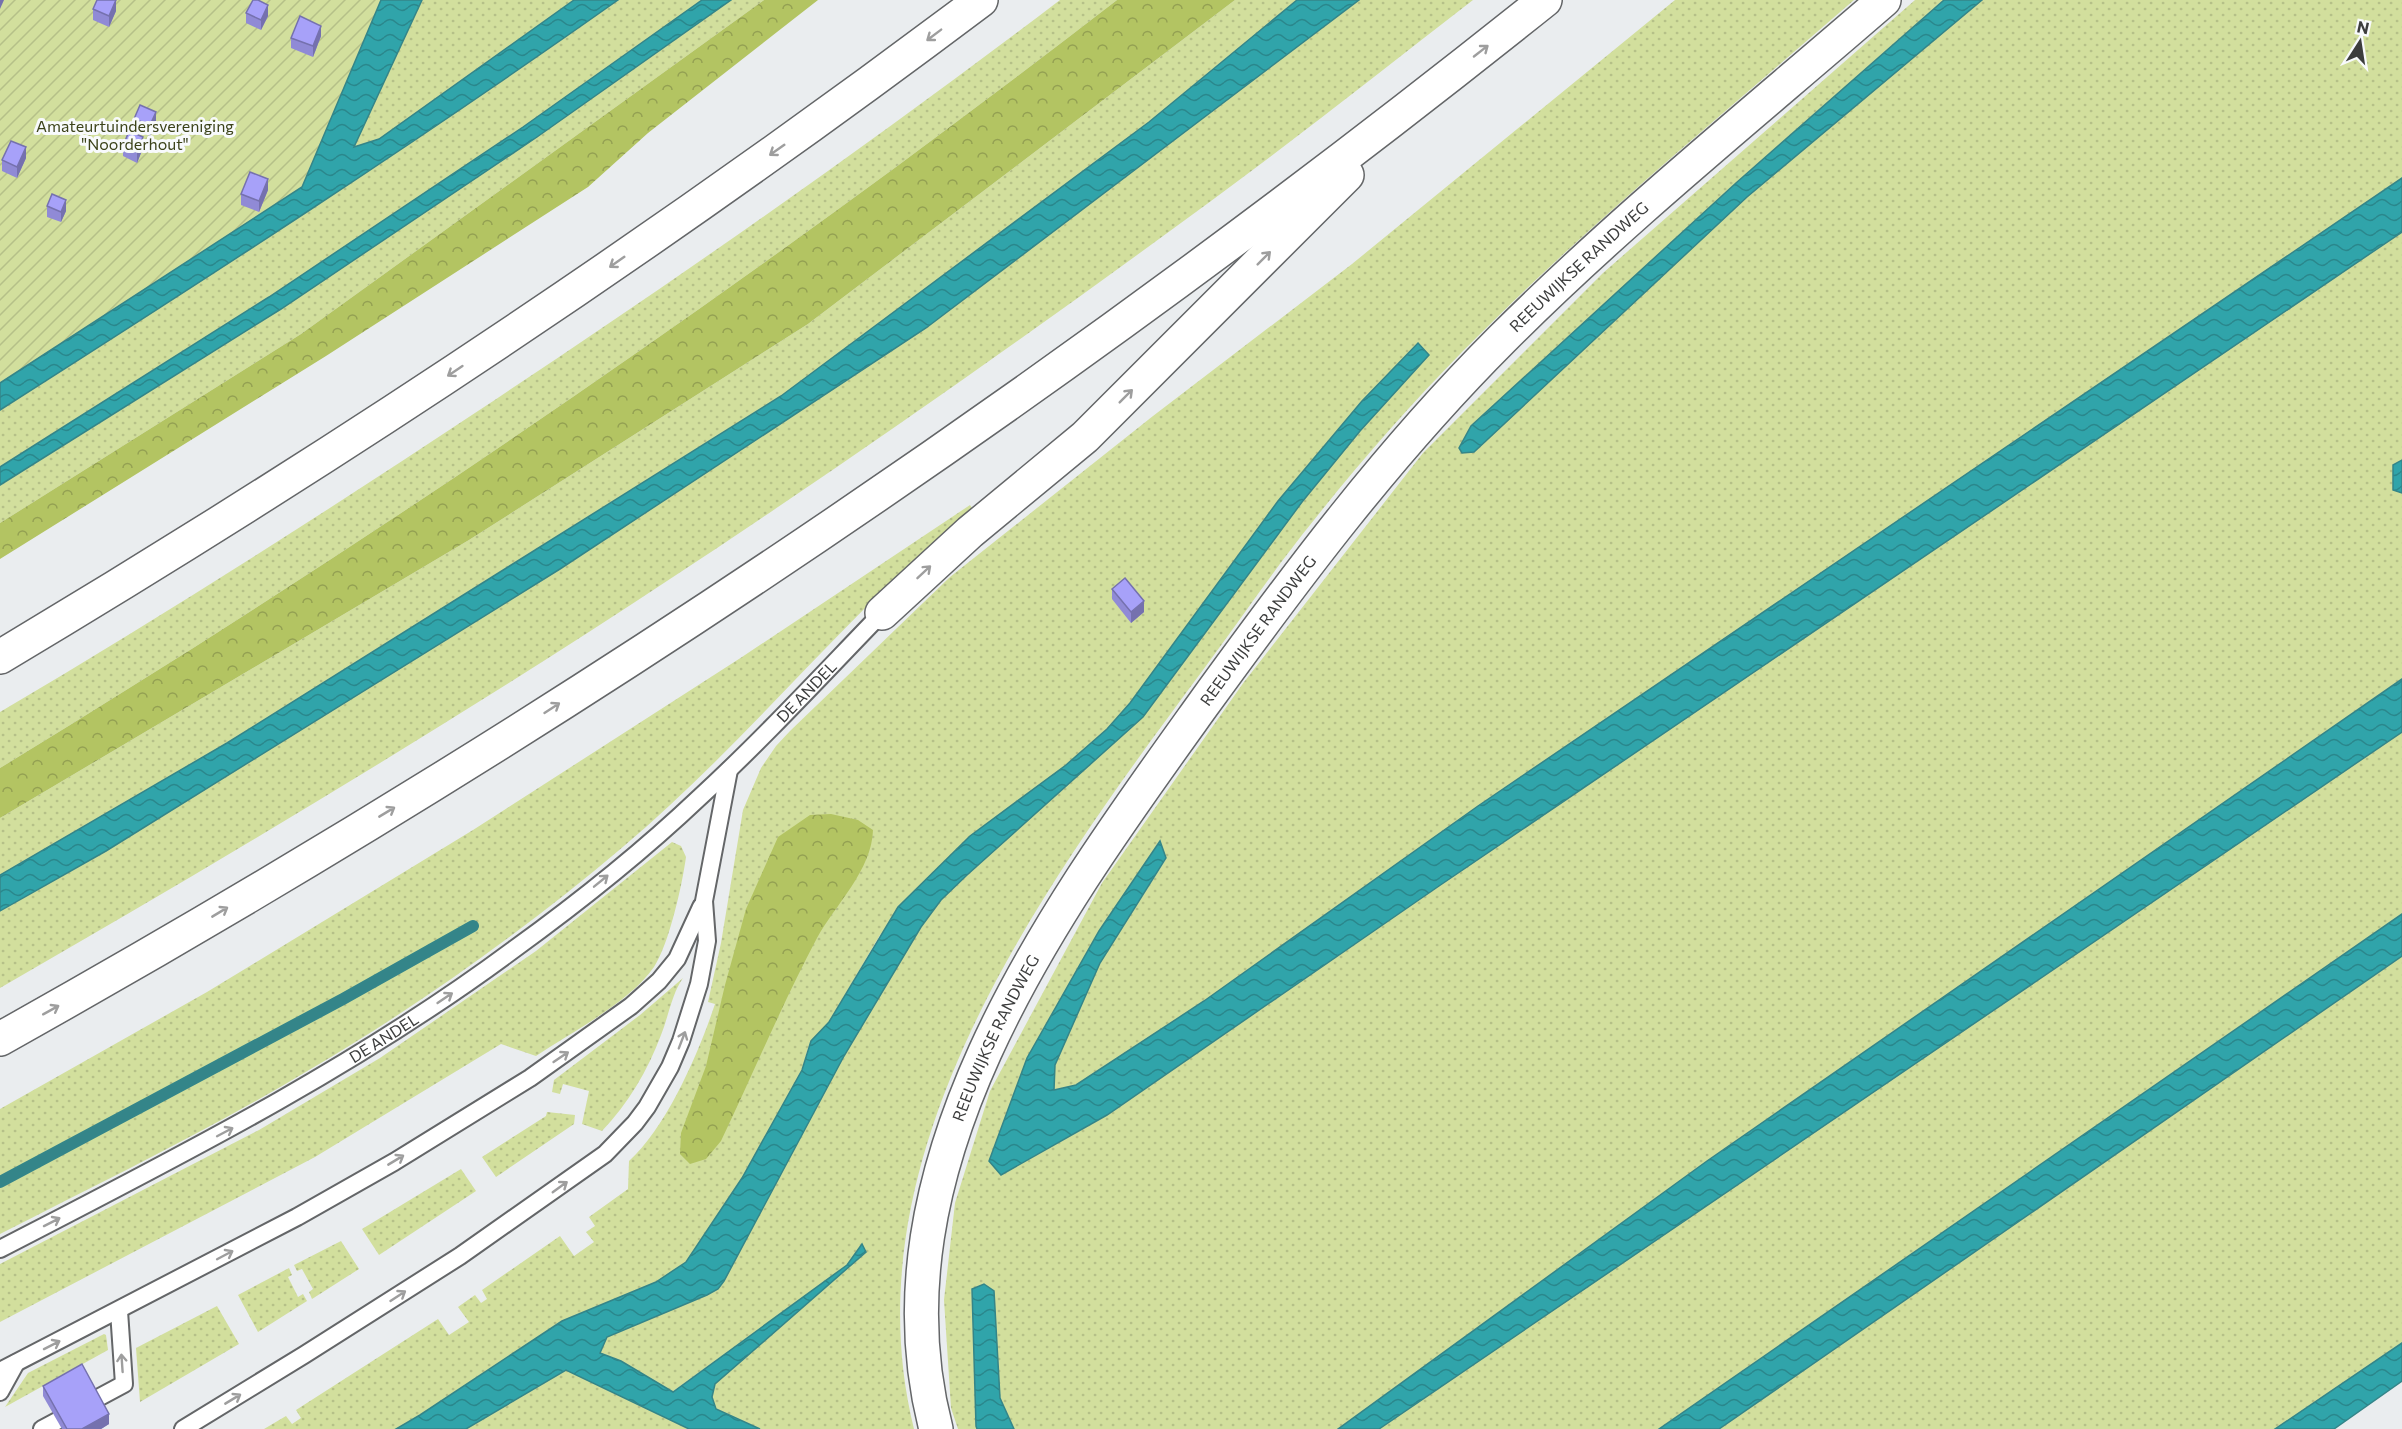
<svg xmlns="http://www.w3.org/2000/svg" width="2402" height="1429" font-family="Commissioner,sans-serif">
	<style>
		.grass { fill: url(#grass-dots) }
		.forest { fill: url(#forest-crowns) }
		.garden { fill: url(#garden-furrows) }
		.water { fill: url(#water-waves); stroke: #348589; stroke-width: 1.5 }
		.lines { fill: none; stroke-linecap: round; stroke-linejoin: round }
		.stream { stroke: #348589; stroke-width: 12 }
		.service-casing { stroke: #646668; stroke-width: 20 }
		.secondary-casing { stroke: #646668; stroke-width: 36 }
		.motorway-casing { stroke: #646668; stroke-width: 36 }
		.service { stroke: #fff; stroke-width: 16 }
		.secondary { stroke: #fff; stroke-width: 33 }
		.motorway { stroke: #fff; stroke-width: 33 }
		.wall { fill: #908ad6 }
		.shaded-wall { fill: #7571ae }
		.building { fill: #a7a1f9; stroke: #7571ae; stroke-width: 1.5 }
		.oneway { stroke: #9e9e9e }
		.labels { text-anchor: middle; stroke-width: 6; stroke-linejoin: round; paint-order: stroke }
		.park-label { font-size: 16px; fill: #3b4219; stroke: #f8fafc }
		.street-label { font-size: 16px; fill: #3c3d3d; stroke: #f8fafc }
	</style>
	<defs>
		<pattern id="grass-dots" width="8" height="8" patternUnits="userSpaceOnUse" patternTransform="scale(1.5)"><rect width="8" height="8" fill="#d2df9d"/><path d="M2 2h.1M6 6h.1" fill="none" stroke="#b5c088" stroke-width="1.8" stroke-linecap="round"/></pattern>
		<pattern id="forest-crowns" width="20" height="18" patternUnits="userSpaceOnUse" patternTransform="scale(1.5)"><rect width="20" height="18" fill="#b3c462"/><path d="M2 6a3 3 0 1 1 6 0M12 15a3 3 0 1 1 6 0" fill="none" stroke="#93a052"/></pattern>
		<pattern id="garden-furrows" width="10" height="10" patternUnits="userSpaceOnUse" patternTransform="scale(1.5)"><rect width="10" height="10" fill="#d2df9d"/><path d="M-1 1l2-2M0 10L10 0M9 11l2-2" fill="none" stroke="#b5c088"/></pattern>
		<pattern id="water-waves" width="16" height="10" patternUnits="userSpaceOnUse" patternTransform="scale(1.5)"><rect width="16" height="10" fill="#30a4aa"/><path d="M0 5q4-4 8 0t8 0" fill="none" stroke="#2a878c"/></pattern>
	</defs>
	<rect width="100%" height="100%" fill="#eaedef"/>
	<g class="grass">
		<polygon points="422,0 574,0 379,139 354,147"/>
		<path d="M618,0H702L523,127L269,297L0,467V410C209,277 416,143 618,0Z"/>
		<polygon points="731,0 764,0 301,334 0,523 0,485 281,309 537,137"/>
		<path d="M1060,0H1117C760,276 386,533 0,768V712C162,617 321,515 478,411C676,280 871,144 1060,0Z"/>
		<polygon points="1235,0 1297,0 1149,122 781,396 227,743 0,875 0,818 469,540 808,324"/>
		<path d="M1359,0H1473C1386,67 1300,136 1211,201C1034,331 854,458 670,579C452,723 227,857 0,988V911L106,851L560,569L926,328Z"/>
		<path d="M1675,0H1854C1722,115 1585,227 1462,352C1410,405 1360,462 1314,520C1275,568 1240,620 1203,670C1047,881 845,1151 914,1429H760L716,1409L712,1397L715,1384L866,1252L862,1245L848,1265L672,1392L621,1361L599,1353L607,1337L707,1295L718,1289L724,1281L844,1056L921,927L941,900L967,875L1143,717L1302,502L1360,431L1428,356L1419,344L1362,401L1278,501L1130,703L1107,729L880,935L829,1022L808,1048L802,1070L742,1178L686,1262L657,1282L562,1321L400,1429H264L286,1416L292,1424L301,1418L296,1410L438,1319L449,1335L469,1322L458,1307L475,1295L481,1303L487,1299L482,1290L560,1236L574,1256L594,1242L586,1232L595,1226L589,1217L628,1189L629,1161C667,1127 699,1052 715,1004L708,1002L721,943L743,810L761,768L776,746L790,731L950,577L1153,416L1352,264Z"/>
		<polygon points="1915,0 1944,0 1736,183 1471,426 1459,448 1474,452 1747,197 1982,0 2402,0 2402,178 1478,806 1204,1001 1076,1085 1053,1090 1055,1065 1100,963 1166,859 1159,842 1099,931 1027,1058 1001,1175 1107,1115 1439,886 2402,232 2402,460 2393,465 2394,489 2402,493 2402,679 1707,1161 1338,1429 1014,1429 1000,1398 994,1291 976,1426 977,1429 958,1429 951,1408 944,1300 955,1203 990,1091 1102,883 1244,682 1423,453 1603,273"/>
		<path d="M970,505L972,508C848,613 748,741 624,846C526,929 420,1005 309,1070C209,1130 104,1181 0,1234V1109L207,992L473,830L742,657Z"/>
		<polygon points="2402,732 2402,914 1659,1429 1379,1429"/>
		<path d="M672,842L681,846L686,857C682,886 669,944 654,967C630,1002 572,1032 536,1056L501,1044L315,1157L0,1322V1264L259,1130L380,1058L536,951Z"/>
		<polygon points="2402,956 2402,1343 2275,1429 1719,1429"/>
		<path d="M683,978C672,993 668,1018 661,1035C648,1070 628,1104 602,1131L582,1124L589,1091L563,1084L560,1094L552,1092L554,1080L640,1015Z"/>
		<polygon points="547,1112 575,1115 574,1124 496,1177 482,1157 546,1116"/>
		<polygon points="461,1169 476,1191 379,1255 362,1229"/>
		<polygon points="341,1241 359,1269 312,1299 309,1292 313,1289 302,1269 297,1271 294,1265"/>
		<polygon points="289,1268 292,1275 288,1277 298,1297 303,1294 307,1301 258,1332 238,1295"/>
		<polygon points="217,1306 239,1344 140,1402 136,1348"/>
		<polygon points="104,1334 106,1335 108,1350 5,1407 28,1373"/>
		<polygon points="566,1370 689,1429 466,1429"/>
	</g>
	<g class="forest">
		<polygon points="764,0 818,0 648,133 588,187 326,356 0,559 0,523 301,334"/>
		<path d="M1117,0H1235L808,324L469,540L0,818V768C386,533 760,276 1117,0Z"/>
		<path d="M831,814L858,820L873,830C872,870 835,905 817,938C782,1004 753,1074 721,1141L706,1159L690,1164L680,1154L681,1133L706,1066L725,985L746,909L778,837L810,815Z"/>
	</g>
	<polygon class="garden" points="0,0 381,0 302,187 0,383"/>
	<g class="water">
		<path d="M381,0H422L354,147L379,139L574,0H618C416,143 209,277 0,410V383L302,187Z"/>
		<polygon points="702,0 731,0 537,137 281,309 0,485 0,467 269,297 523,127"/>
		<polygon points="1297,0 1359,0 926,328 560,569 106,851 0,911 0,875 227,743 781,396 1149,122"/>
		<polygon points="1944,0 1982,0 1747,197 1474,452 1462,453 1459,448 1471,426 1736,183"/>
		<polygon points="2402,178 2402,232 1439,886 1107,1115 1001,1175 989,1161 1027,1058 1099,931 1160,841 1166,858 1100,963 1055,1065 1054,1090 1076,1085 1204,1001 1478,806"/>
		<polygon points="1418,343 1429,355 1360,431 1302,502 1143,717 967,875 941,900 921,927 844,1056 724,1281 718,1289 707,1295 607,1337 600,1353 621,1361 673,1392 847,1265 862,1244 866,1252 715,1384 712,1397 716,1409 760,1429 689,1429 566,1370 466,1429 396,1429 420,1415 562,1321 656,1282 686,1262 742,1178 802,1070 811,1041 829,1022 898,907 970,836 1066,765 1107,729 1130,703 1278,501 1362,401"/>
		<polygon points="2402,460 2402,493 2393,490 2393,465"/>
		<polygon points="2402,679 2402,732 1379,1429 1338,1429 1707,1161"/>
		<polygon points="2402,914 2402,956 1719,1429 1659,1429"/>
		<polygon points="984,1284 994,1291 1000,1398 1014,1429 977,1429 976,1426 972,1289"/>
		<polygon points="2402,1343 2402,1381 2334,1429 2275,1429"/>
	</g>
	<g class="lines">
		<polyline class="stream" points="0,1182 343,999 473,926"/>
		<defs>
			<g id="service">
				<path id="s1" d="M0,1249C176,1158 353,1069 513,950C578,903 642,852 700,797C763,739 822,675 882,613"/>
				<polyline points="0,1371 297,1217 394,1162 530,1078 631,1006 659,981 677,959 701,907"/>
				<polyline points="0,1392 16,1363"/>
				<polyline points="96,1399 124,1384 119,1311"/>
				<polyline points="42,1429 57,1421"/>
				<polyline points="183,1429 304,1355 460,1256 605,1154 635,1123 647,1107 670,1067 681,1041 699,984 707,941 704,901 729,770"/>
			</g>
			<g id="secondary">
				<path id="s2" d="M936,1429C867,1164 1057,908 1202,706C1297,575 1388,453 1502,339C1622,219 1756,111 1884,0"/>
			</g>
			<g id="motorway">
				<polyline points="882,613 970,532 1085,437 1347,175"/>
				<path d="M0,657C338,455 666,237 981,0"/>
				<path d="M0,1039C542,736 1060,388 1545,0"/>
			</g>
		</defs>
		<use href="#service" class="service-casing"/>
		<use href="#secondary" class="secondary-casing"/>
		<use href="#motorway" class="motorway-casing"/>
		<use href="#service" class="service"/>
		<use href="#secondary" class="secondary"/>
		<use href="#motorway" class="motorway"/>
	</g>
	<g class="wall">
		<polygon points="93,9 116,11 109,27 93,20"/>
		<polygon points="246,13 268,16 261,30 246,23"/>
		<polygon points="321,36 313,57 291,48 291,38"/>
		<polygon points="134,119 156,122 150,136 134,129"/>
		<polygon points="123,146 143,148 137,163 123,156"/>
		<polygon points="26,158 17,178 2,171 2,160"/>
		<polygon points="268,190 259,212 241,205 241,194"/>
		<polygon points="47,206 66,211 61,222 47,217"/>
		<polygon points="1112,589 1144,612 1131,623 1112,599"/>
		<polygon points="43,1386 109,1424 101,1429 62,1429 43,1396"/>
	</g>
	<g class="shaded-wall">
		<polygon points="0,0 4,0 0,9"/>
		<polygon points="116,0 116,11 109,27 109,16"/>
		<polygon points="268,5 268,16 261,30 261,20"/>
		<polygon points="321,26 321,36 313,57 313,46"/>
		<polygon points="156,112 156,122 150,136 150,125"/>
		<polygon points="143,137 143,148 137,163 137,152"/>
		<polygon points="26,147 26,158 17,178 17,167"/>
		<polygon points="268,179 268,190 259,212 259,201"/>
		<polygon points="66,200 66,211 61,222 61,212"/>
		<polygon points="1144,601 1144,612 1131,623 1131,612"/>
		<polygon points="109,1414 109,1424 101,1429 82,1429"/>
	</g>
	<g class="building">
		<polygon points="97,0 116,0 109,16 93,9"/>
		<polygon points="253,0 258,0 268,5 261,20 246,13"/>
		<polygon points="300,16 321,26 313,46 291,38"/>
		<polygon points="140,105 156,112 150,125 134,119"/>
		<polygon points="129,131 143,137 137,152 123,146"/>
		<polygon points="11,141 26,147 17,167 2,160"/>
		<polygon points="250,172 268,179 259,201 241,194"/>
		<polygon points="52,194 66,200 61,212 47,206"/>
		<polygon points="1125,578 1144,601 1131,612 1112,589"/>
		<polygon points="82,1364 109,1414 82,1429 67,1429 43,1386"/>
	</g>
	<defs><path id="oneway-shaft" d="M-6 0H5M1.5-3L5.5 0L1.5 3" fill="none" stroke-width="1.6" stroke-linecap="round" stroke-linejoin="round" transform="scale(1.5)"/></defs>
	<g class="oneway">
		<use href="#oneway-shaft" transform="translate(934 35) rotate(143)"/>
		<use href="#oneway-shaft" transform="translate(1481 51) rotate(-38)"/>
		<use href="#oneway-shaft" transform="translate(777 150) rotate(145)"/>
		<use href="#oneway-shaft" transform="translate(1264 258) rotate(-45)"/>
		<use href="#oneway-shaft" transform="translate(617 262) rotate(145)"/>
		<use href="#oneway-shaft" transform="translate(455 371) rotate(146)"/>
		<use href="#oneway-shaft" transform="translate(1126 396) rotate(-45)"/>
		<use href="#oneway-shaft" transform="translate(924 572) rotate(-43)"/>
		<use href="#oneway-shaft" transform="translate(552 708) rotate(-33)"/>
		<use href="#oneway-shaft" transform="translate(387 812) rotate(-31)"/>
		<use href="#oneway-shaft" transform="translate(601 881) rotate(-39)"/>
		<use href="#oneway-shaft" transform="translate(220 912) rotate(-31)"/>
		<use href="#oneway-shaft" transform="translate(445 998) rotate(-34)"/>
		<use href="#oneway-shaft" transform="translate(51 1010) rotate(-29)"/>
		<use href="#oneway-shaft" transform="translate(682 1040) rotate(-69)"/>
		<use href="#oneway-shaft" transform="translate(561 1057) rotate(-34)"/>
		<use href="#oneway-shaft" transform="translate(225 1132) rotate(-28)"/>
		<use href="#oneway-shaft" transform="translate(396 1160) rotate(-31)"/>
		<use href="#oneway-shaft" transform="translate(560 1187) rotate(-36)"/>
		<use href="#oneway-shaft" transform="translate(52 1222) rotate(-27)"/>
		<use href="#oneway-shaft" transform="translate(225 1255) rotate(-28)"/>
		<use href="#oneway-shaft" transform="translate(398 1296) rotate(-33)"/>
		<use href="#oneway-shaft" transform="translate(52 1345) rotate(-27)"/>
		<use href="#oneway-shaft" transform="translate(122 1363) rotate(-94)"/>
		<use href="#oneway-shaft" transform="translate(233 1399) rotate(-31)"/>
	</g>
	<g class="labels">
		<g class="park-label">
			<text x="135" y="132">Amateurtuindersvereniging<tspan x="135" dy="18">"Noorderhout"</tspan></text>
		</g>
		<g class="street-label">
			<text dy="6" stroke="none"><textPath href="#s2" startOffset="1377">REEUWIJKSE RANDWEG</textPath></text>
			<text dy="6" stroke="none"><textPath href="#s2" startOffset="891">REEUWIJKSE RANDWEG</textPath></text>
			<text dy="6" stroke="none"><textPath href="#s1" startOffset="986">DE ANDEL</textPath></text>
			<text dy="6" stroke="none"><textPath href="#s1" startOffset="438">DE ANDEL</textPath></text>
			<text dy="6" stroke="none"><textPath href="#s2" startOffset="405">REEUWIJKSE RANDWEG</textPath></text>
		</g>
	</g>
	<g transform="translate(2360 42) rotate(12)" stroke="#f8fafc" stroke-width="4.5" paint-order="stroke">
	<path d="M0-4.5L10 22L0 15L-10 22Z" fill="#3c3d3d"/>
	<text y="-9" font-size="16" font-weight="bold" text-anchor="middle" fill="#3c3d3d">N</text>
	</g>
</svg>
